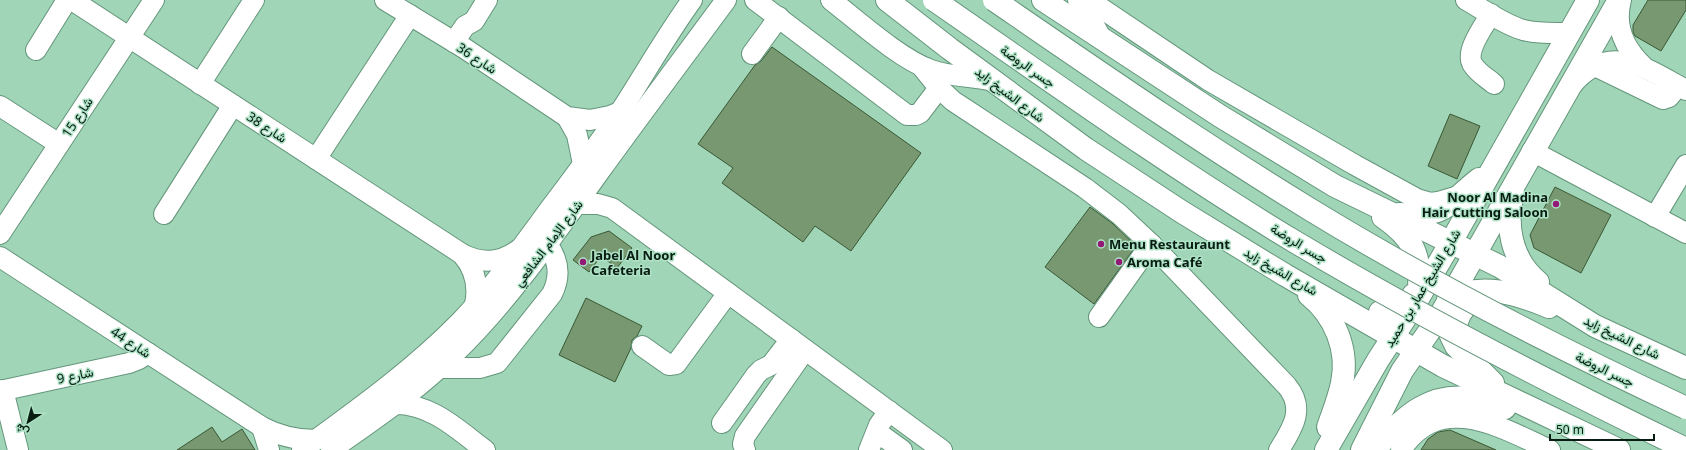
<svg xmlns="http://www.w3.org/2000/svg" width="1686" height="450" font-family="'Noto Sans',Vazirmatn,sans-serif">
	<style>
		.building { fill: #779871; stroke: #3a5834 }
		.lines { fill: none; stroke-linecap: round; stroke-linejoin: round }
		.minor-casing { stroke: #64967b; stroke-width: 22 }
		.major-casing { stroke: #64967b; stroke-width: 24 }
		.minor { stroke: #fff; stroke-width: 20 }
		.major { stroke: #fff; stroke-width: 22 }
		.major-bridge-casing { stroke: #64967b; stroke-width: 24; stroke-linecap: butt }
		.major-bridge { stroke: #fff; stroke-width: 22 }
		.poi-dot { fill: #921975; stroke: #ade2c5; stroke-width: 1.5 }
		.labels { text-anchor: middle; stroke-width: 3; stroke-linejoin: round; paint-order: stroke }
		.street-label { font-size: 13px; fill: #081c12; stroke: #ade2c5 }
		.poi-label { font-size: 13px; font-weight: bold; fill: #081c12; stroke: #ade2c5; text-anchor: start }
	</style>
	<rect width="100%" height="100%" fill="#a1d5b8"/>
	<g class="building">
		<polygon points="1648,0 1686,0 1686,10 1661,51 1635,36 1633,32 1633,25"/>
		<polygon points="772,47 921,153 851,251 815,226 803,242 722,183 733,168 698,144 755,65 761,61"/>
		<polygon points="1450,114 1480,126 1457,179 1428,166"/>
		<polygon points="1555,187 1611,215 1581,273 1534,248 1530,235"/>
		<polygon points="1090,207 1112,223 1136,246 1094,304 1045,267"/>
		<polygon points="609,231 632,248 617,268 601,256 589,272 573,260 591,237"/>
		<polygon points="586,298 642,326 637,336 632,340 631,348 615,382 559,355"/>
		<polygon points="212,427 222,442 242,429 255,450 177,450"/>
		<polygon points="1450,430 1496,450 1421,450 1428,439 1438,432"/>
	</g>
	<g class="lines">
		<defs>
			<g id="minor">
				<path d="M72,0L462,254C482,264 500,263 518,250"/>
				<polyline points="385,0 464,48 567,117 590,120 610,116 620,112"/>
				<polyline points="755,0 907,115 916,115 920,113 939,88"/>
				<path d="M831,0C858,21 900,59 931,70C950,77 973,76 994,81"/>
				<polyline points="1089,0 1208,80 1355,165 1417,199 1431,203 1438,202 1455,197"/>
				<path d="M1466,0C1484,10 1503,24 1523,30C1539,34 1554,33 1570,33"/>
				<path d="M1621,0C1614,26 1625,49 1643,66"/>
				<path d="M1491,14C1484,26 1464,52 1473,65C1478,73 1487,78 1494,84"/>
				<polyline points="454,42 465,26 474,21 487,0"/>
				<polyline points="36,50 67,0"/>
				<polyline points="752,54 779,17"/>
				<polyline points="1595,66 1663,99 1669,97 1678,86"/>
				<path d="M922,67L939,88L953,101L1085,188L1119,214L1151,244L1287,386C1306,409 1292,429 1279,450"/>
				<polyline points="200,84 254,0"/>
				<path d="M1572,85C1609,40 1647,69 1686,90"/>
				<polyline points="0,106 59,144"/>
				<polyline points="567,117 577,135 583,164"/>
				<polyline points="1532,151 1686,233"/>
				<polyline points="316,159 410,15"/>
				<polyline points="577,204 598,204 612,208 942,450"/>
				<polyline points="164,214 233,105"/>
				<polyline points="1655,217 1686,165"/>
				<polyline points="0,234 154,0"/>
				<path d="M462,254C475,269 479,285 475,304"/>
				<path d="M0,257L262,427C279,436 296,440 316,440"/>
				<polyline points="1099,317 1151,244"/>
				<polyline points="642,346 669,365 676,364 728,293"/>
				<path d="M439,368H480L497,363L552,294C561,276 559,260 547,244"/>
				<polyline points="3,390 18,450"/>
				<polyline points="0,391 129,363 139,359 148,353"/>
				<path d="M394,404C431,403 458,430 485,450"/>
				<polyline points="722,423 756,375 761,370 771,365 791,339"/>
				<polyline points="262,427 269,450"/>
				<polyline points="877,432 902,450"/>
				<path d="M302,450C357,410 413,370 461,321C494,286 521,248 549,210C573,178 598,145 620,112C644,75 666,36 692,0"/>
				<path d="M331,450C373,420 417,391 453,355C510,300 554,235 600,171C642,113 684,57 726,0"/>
				<polyline points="745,450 743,444 745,436 805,350"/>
				<polyline points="869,450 879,425 889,411"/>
				<path d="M1401,450C1440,390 1502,428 1550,450"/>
			</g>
			<g id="major">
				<polyline points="887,0 950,49 1086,149 1182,212 1285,275 1443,366 1619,450"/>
				<polyline points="1043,0 1220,116 1335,186 1499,266 1595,326 1686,368"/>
				<polyline points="1079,0 1098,34"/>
				<path d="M1513,193C1505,225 1511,260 1538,282"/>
				<path d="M1399,214C1447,217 1445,206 1479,179"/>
				<path d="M1383,217C1413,238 1421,254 1419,290"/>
				<path d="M1309,295C1335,316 1349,350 1342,383C1339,398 1333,413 1328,427"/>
				<path d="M1448,300C1480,281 1518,294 1549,307"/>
				<path d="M1380,312C1400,314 1403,311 1413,295"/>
				<polyline points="1442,317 1456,346 1493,383"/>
				<path d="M1456,345C1453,318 1461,306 1484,292"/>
				<polyline points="1326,450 1378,360 1419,297 1451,242 1588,0"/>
				<polyline points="1362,450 1402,371 1441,314 1619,0"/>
				<path d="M1375,450C1403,416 1432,389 1479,400C1488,402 1497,405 1505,408"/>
			</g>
		</defs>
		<use href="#minor" class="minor-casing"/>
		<use href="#major" class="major-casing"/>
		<use href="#minor" class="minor"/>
		<use href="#major" class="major"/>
		<defs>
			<g id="major-bridge">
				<path d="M934,0C1054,83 1172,168 1297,243C1423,318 1554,385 1686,449"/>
				<path d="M994,0C1099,72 1203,144 1311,210C1432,284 1558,348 1686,408"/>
			</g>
		</defs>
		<use href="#major-bridge" class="major-bridge-casing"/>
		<use href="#major-bridge" class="major-bridge"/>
	</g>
	<g class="poi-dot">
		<circle cx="1556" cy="204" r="4"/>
		<circle cx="1101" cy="244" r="4"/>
		<circle cx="583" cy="262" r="4"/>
		<circle cx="1119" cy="262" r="4"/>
	</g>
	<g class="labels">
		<g class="street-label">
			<text transform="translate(477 58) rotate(33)" y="5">شارع 36</text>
			<text transform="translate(1028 66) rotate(35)" y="5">جسر الروضة</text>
			<text transform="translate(1010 94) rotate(37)" y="5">شارع الشيخ زايد</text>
			<text transform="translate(77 117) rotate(-57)" y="5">شارع 15</text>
			<text transform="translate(267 127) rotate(33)" y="5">شارع 38</text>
			<text transform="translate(548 243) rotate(-53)" y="5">شارع الإمام الشافعي</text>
			<text transform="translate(1299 243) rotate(31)" y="5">جسر الروضة</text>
			<text transform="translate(1281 271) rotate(30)" y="5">شارع الشيخ زايد</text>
			<text transform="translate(1422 288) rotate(-59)" y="5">شارع الشيخ عمار بن حميد</text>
			<text transform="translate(1622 337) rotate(26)" y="5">شارع الشيخ زايد</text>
			<text transform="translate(131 342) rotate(33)" y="5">شارع 44</text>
			<text transform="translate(1605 369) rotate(26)" y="5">جسر الروضة</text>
			<text transform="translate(75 375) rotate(-12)" y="5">شارع 9</text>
		</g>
		<g class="poi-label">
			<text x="1548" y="202" text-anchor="end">Noor Al Madina<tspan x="1548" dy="15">Hair Cutting Saloon</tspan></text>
			<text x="1109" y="249">Menu Restauraunt</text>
			<text x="591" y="260">Jabel Al Noor<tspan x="591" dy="15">Cafeteria</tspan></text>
			<text x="1127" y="267">Aroma Café</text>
		</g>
	</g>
	<g transform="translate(28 422) rotate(216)" stroke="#ade2c5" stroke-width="3" paint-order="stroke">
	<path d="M0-3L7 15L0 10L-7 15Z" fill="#081c12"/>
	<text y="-6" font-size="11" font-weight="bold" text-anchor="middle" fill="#081c12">ش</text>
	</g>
	<path d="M1550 434v6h104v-6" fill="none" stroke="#081c12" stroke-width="2"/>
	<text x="1556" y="434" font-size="12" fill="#081c12" stroke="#ade2c5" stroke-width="3" paint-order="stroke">50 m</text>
</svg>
